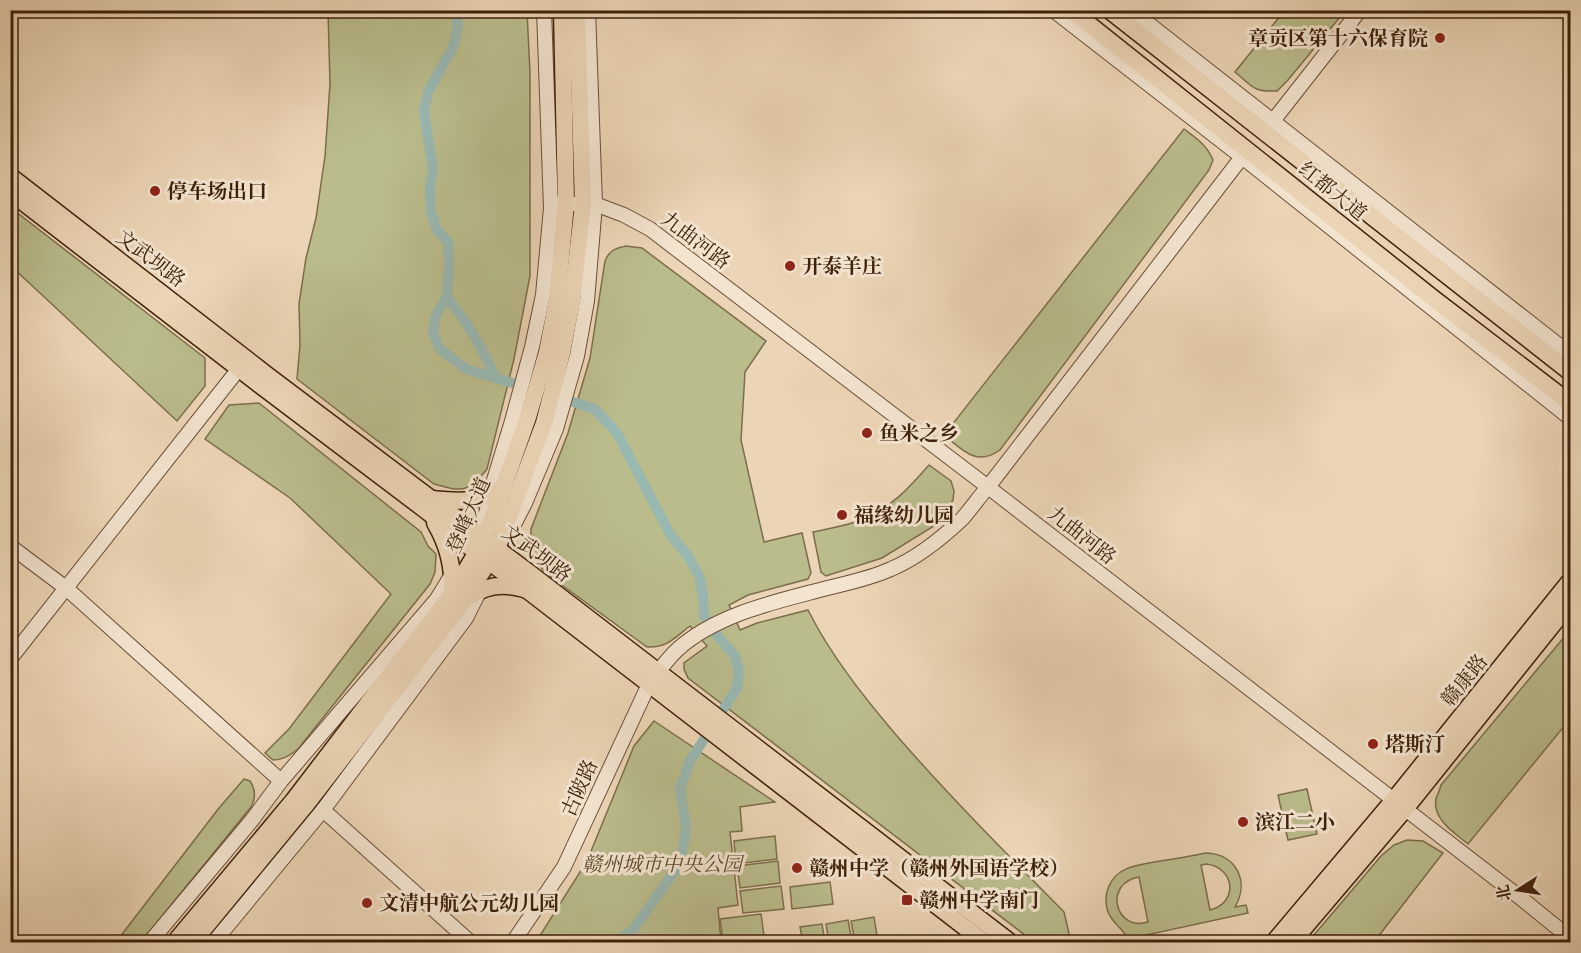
<svg xmlns="http://www.w3.org/2000/svg" width="1581" height="953" font-family="'IM FELL French Canon','Noto Serif SC',serif">
	<style>
		.green { fill: #babc8c; stroke: #7c6e4c; stroke-width: 1.5; fill-rule: evenodd }
		.lines { fill: none; stroke-linecap: round; stroke-linejoin: round }
		.canal { stroke: #99b8b2; stroke-width: 10 }
		.minor-casing { stroke: #6a4e36; stroke-width: 16 }
		.major-casing { stroke: #3e210b; stroke-width: 19 }
		.minor { stroke: #f3e4d0; stroke-width: 14 }
		.major { stroke: #ecd5b6; stroke-width: 16 }
		.poi-dot { fill: #8f2418; stroke: #f3e4d0; stroke-width: 2 }
		.labels { text-anchor: middle; stroke-width: 6; stroke-linejoin: round; paint-order: stroke }
		.poi-label { font-size: 20px; font-weight: bold; fill: #3e210b; stroke: #f3e4d0; text-anchor: start }
		.street-label { font-size: 20px; fill: #3e210b; stroke: #f3e4d0 }
		.park-label { font-size: 20px; font-style: italic; fill: #5d482b; stroke: #f3e4d0 }
	</style>
	<rect width="100%" height="100%" fill="#ecd5b6"/>
	<filter id="stains"><feTurbulence type="fractalNoise" baseFrequency=".00333" numOctaves="4"/><feColorMatrix values="0 0 0 0 .2 0 0 0 0 .09 0 0 0 0 .02 0 0 0 .5 -.17"/></filter>
	<radialGradient id="worn" r=".72"><stop offset=".6" stop-color="#630" stop-opacity="0"/><stop offset="1" stop-color="#630" stop-opacity=".3"/></radialGradient>
	<g class="green">
		<path d="M328,11H527L530,73V276L514,359L487,469C468,493 462,492 434,484L297,379L300,345L299,304L306,258L316,218L325,156L330,84Z"/>
		<path d="M1284,11H1345L1288,80L1277,91C1253,92 1253,87 1235,72Z"/>
		<path d="M1184,129C1196,138 1207,145 1213,160L1209,170L1000,450C976,467 963,450 944,435Z"/>
		<polygon points="11,208 205,358 205,386 177,421 11,266"/>
		<path d="M626,246L642,248L766,341L745,372L741,440L764,542L802,533L811,573L808,579L748,595L729,605L740,630L757,623L808,610C831,656 864,697 897,736C950,797 1007,854 1064,912L1071,942H1034L688,678L684,669V663L707,646L690,626C675,637 668,648 647,647L544,572C533,556 530,549 531,529L568,433L590,358L605,261C609,251 615,248 626,246Z"/>
		<path d="M259,403L421,532L428,546L436,554L435,572L430,584L298,749C290,756 283,760 273,760L265,753L289,729L391,594L290,498L205,439L229,405Z"/>
		<path d="M929,465L951,481L954,491L953,500L943,516L934,526L882,558L826,576L821,572L813,532C829,528 848,526 863,519C892,507 909,488 929,465Z"/>
		<path d="M1570,630V719L1468,844C1455,833 1432,819 1436,799C1437,795 1440,790 1441,785Z"/>
		<polygon points="654,721 775,802 740,807 742,831 730,832 738,905 718,908 721,942 536,942 587,861 634,746"/>
		<path d="M244,779L250,781C256,790 256,798 251,807L141,942H116L219,808Z"/>
		<polygon points="1307,789 1317,834 1288,840 1278,795"/>
		<polygon points="775,836 777,859 736,864 734,841"/>
		<polygon points="1407,840 1423,841 1443,853 1374,942 1308,942 1381,856 1394,845"/>
		<path d="M1206,853C1236,854 1250,881 1235,907L1246,905L1248,913L1128,939C1121,926 1111,923 1107,909C1105,901 1106,893 1109,886C1118,865 1141,865 1160,861C1175,859 1191,856 1206,853ZM1206,864C1235,867 1239,903 1210,910L1201,865ZM1139,877L1148,922C1115,932 1103,883 1139,877Z"/>
		<polygon points="778,861 780,883 740,888 737,866"/>
		<polygon points="830,882 833,904 792,909 790,887"/>
		<polygon points="781,886 784,909 743,913 740,891"/>
		<polygon points="761,914 764,936 723,941 720,919"/>
		<polygon points="874,917 878,942 855,942 851,921"/>
		<polygon points="848,920 852,942 829,942 826,924"/>
		<polygon points="822,924 825,942 803,942 800,927"/>
	</g>
	<g class="lines">
		<g class="canal">
			<polyline points="455,10 458,24 454,45 428,92 424,111 433,170 430,187 431,211 437,230 448,242 449,264 447,296 436,315 433,332 440,349 466,369 526,387"/>
			<path d="M447,296C453,306 460,314 466,323C478,340 487,359 496,378"/>
			<polyline points="558,397 595,409 617,433 670,534 688,556 700,578 703,596 704,616 719,638 735,656 739,671 737,688 690,761 680,789 686,828 681,862 633,930 615,942"/>
		</g>
		<defs>
			<g id="minor">
				<polyline points="1053,10 1242,157 1570,418"/>
				<polyline points="1131,10 1570,354"/>
				<polyline points="1273,121 1360,10"/>
				<polyline points="551,204 595,204 624,215 650,229 988,487 1522,899 1570,938"/>
				<polyline points="482,530 494,480 512,421 532,347 543,295 551,208 544,10"/>
				<polyline points="509,534 525,503 556,429 577,356 587,301 595,204 588,10"/>
				<polyline points="10,546 66,588 281,781"/>
				<polyline points="10,659 245,361"/>
				<polyline points="323,810 470,942"/>
				<polyline points="150,942 252,820 281,781 437,599 453,573"/>
				<polyline points="214,942 323,810 466,618 481,588"/>
				<path d="M513,942L564,867L649,684C658,672 667,659 678,649C715,616 770,603 816,591C841,584 867,580 891,569C917,558 942,538 962,519C971,509 979,497 988,487L1242,157"/>
			</g>
			<g id="major">
				<polyline points="1071,10 1434,299 1570,403"/>
				<polyline points="1109,10 1570,372"/>
				<polyline points="10,176 267,375 528,572 1010,942"/>
				<polyline points="10,192 260,385 428,512 462,541 531,593 984,942"/>
				<path d="M432,499C461,502 478,503 503,488"/>
				<path d="M435,523C448,545 454,567 452,593"/>
				<path d="M469,597C486,585 504,583 524,589"/>
				<polyline points="175,942 293,801 451,595 477,552 491,522 528,417 547,352 557,300 566,203 562,10"/>
				<polyline points="193,942 305,806 460,606 497,549 544,423 562,353 572,301 583,204 577,10"/>
				<polyline points="1274,942 1393,801 1570,581"/>
				<polyline points="1292,942 1405,809 1570,603"/>
			</g>
		</defs>
		<use href="#minor" class="minor-casing"/>
		<use href="#major" class="major-casing"/>
		<use href="#minor" class="minor"/>
		<use href="#major" class="major"/>
	</g>
	<g class="poi-dot">
		<circle cx="1440" cy="38" r="6"/>
		<circle cx="155" cy="191" r="6"/>
		<circle cx="790" cy="266" r="6"/>
		<circle cx="867" cy="433" r="6"/>
		<circle cx="842" cy="515" r="6"/>
		<circle cx="1373" cy="744" r="6"/>
		<circle cx="1243" cy="822" r="6"/>
		<circle cx="797" cy="868" r="6"/>
		<rect x="901" y="894" width="12" height="12" rx="3"/>
		<circle cx="367" cy="903" r="6"/>
	</g>
	<g class="labels">
		<g class="poi-label">
			<text x="1428" y="45" text-anchor="end">章贡区第十六保育院</text>
			<text x="167" y="198">停车场出口</text>
			<text x="802" y="273">开泰羊庄</text>
			<text x="879" y="440">鱼米之乡</text>
			<text x="854" y="522">福缘幼儿园</text>
			<text x="1385" y="751">塔斯汀</text>
			<text x="1255" y="829">滨江二小</text>
			<text x="809" y="875">赣州中学（赣州外国语学校）</text>
			<text x="919" y="907">赣州中学南门</text>
			<text x="379" y="910">文清中航公元幼儿园</text>
		</g>
		<g class="street-label">
			<text transform="translate(1333 191) rotate(39)" y="7">红都大道</text>
			<text transform="translate(696 240) rotate(37)" y="7">九曲河路</text>
			<text transform="translate(151 258) rotate(37)" y="7">文武坝路</text>
			<text transform="translate(468 515) rotate(-66)" y="7">登峰大道</text>
			<text transform="translate(1082 535) rotate(38)" y="7">九曲河路</text>
			<text transform="translate(537 553) rotate(37)" y="7">文武坝路</text>
			<text transform="translate(1464 680) rotate(-51)" y="7">赣康路</text>
			<text transform="translate(579 788) rotate(-66)" y="7">古陂路</text>
		</g>
		<g class="park-label">
			<text x="662" y="871">赣州城市中央公园</text>
		</g>
	</g>
	<rect width="1581" height="953" fill="none" stroke="#ecd5b6" stroke-width="36"/>
	<rect x="12" y="12" width="1557" height="929" fill="none" stroke="#3e210b" stroke-width="3"/>
	<rect x="18" y="18" width="1545" height="917" fill="none" stroke="#3e210b" stroke-width="1.5"/>
	<g transform="translate(1518 890) rotate(258)" stroke="#f3e4d0" stroke-width="4.5" paint-order="stroke">
	<path d="M0-4.5L10 22L0 15L-10 22Z" fill="#3e210b"/>
	<text y="-9" font-size="16" font-weight="bold" text-anchor="middle" fill="#3e210b">北</text>
	</g>
	<rect width="100%" height="100%" filter="url(#stains)"/>
	<rect width="100%" height="100%" fill="url(#worn)"/>
</svg>
